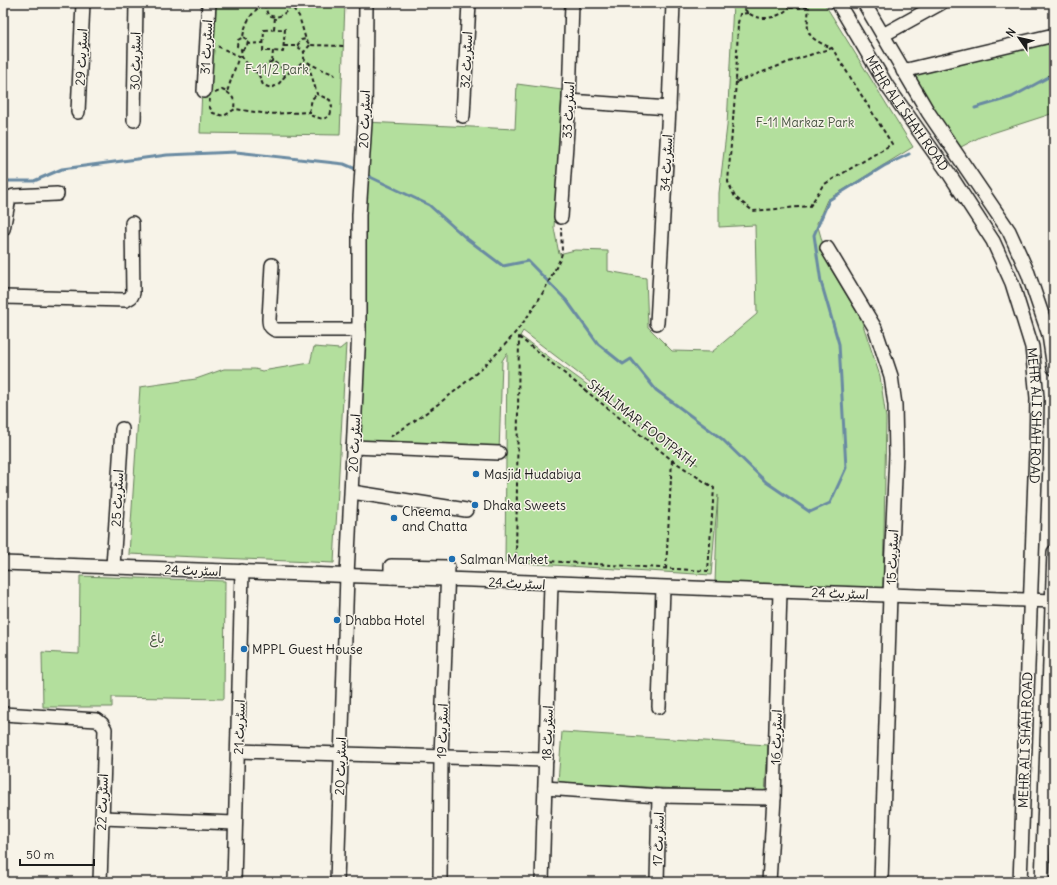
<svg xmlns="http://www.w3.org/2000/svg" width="1057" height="885" font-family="Delius,'Playpen Sans Arabic',sans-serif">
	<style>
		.green { fill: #b3df9d; stroke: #687e5c; fill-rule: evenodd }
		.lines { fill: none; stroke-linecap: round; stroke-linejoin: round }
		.stream { stroke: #698aa2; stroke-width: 3 }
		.minor-casing { stroke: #1c1c1c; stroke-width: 16 }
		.path { stroke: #1c1c1c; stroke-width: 2; stroke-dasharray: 4 3; stroke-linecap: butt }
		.minor { stroke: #f7f3e8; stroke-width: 13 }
		.poi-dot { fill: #1f6fb2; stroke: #f7f3e8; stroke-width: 1.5 }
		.labels { text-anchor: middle; stroke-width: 3; stroke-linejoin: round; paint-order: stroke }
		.street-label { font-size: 13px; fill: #1c1c1c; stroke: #f7f3e8 }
		.park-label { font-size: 13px; fill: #495643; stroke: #f7f3e8 }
		.poi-label { font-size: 13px; fill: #1c1c1c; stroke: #f7f3e8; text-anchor: start }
	</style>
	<rect width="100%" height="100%" fill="#f7f3e8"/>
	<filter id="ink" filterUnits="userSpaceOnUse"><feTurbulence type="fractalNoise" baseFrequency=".025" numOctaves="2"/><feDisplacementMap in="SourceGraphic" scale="8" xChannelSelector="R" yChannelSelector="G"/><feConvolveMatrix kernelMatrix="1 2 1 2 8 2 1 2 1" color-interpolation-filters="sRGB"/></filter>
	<g filter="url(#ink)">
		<g class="green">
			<polygon points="206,3 345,3 340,135 200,133"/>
			<path d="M733,3H824L913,147L827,200L817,223L829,266L861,319L880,376L886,418L883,589L715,584L718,495L711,575L505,562L507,353L502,361L499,453L353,447L365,122L515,129L517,84L562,90L554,228L559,254L575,250L608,251V271L646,278L648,327L672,351L712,352L757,314L755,225L719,227V193L727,126ZM523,331L698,465L520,336Z"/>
			<polygon points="1054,43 1054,113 980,137 961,147 903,71"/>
			<polygon points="346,344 334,563 129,554 140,387 196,379 224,369 255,369 262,371 310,363 314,347 340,349"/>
			<polygon points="80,576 225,581 224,699 112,697 112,707 43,707 42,652 79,654"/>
			<polygon points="562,732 768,745 765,794 558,782"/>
		</g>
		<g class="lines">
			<g class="stream">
				<polyline points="975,108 1012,97 1054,74"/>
				<polyline points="364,174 429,205 466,238 503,266 528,261 567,301 598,344 623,364 631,359 656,390 722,439 766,482 810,512 830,503 846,468 839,344 821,282 814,235 829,200 884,166 909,154"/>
				<polyline points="3,181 34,181 62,169 167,155 236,152 344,164 358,170"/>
			</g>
			<defs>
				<g id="minor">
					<path id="s1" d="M838,3L887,86L950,175L993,241L1012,283L1032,347L1037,398L1036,450L1020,882"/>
					<polyline points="864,3 928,112 1009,231 1028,273 1049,335 1054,368"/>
					<polyline points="883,35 941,3"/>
					<polyline points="903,71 1054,35"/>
					<polyline points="204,91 209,3"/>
					<polyline points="569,101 669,108"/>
					<polyline points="78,112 83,3"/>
					<polyline points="463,116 469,3"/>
					<polyline points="134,120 136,3"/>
					<polyline points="561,217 569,101 572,3"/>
					<polyline points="3,229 9,198 14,196 57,194"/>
					<polyline points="827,248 875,328 891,376 895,405 896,454 890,595 881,882"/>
					<path d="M272,265L269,319C269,325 270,328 276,330H359"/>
					<polyline points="3,297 126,300 131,297 133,293 132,223"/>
					<polyline points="657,323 669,108 673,3"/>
					<polyline points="353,447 499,453"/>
					<polyline points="352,492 466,510"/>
					<polyline points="3,563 1054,601"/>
					<polyline points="113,566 122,429"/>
					<polyline points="391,577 391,566 448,567 441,757 440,882"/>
					<polyline points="659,707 663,588"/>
					<polyline points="3,714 97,720 102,724 105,729 100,882"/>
					<polyline points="238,751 546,760"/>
					<polyline points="545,788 659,796 774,798"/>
					<polyline points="102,818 235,823"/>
					<polyline points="234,882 242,571"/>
					<polyline points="337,882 347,575 359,330 359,215 365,122 366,3"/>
					<polyline points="542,882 551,584"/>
					<polyline points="657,882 659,796"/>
					<polyline points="769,882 774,798 780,591"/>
					<polyline points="1042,882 1054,552"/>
				</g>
			</defs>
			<use href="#minor" class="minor-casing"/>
			<g class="path">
				<polyline points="289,3 299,16 306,40 310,45 344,46"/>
				<path d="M741,3C750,25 781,21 793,3"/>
				<path d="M264,4L268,15C278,19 285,15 290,6"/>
				<polyline points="790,8 809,7 810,3"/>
				<path d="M748,13L740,14L738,23L736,82L797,59L832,48C806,37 806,35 809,7"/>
				<polyline points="274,29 275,17"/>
				<polyline points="247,44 263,43"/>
				<path d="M310,45L304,52V59C312,67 325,70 335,75"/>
				<polyline points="284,46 297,46 304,52"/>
				<polyline points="297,46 301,40 306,39"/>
				<polyline points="242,50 247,46 248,40 243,37"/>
				<path d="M239,56H242L241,49L237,46L238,40L243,37C245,23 251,13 262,5L257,3"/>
				<polyline points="241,56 253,71 258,73"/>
				<polyline points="272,62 273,51 263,51 264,30 285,29 283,52 273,51"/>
				<path d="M285,76L282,68L273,61L261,67L258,73L263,85L271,88C279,85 280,82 285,76C292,69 298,68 304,59"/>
				<polyline points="736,82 728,182 735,197 753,211 810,206 823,185 892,144 832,48"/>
				<path d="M227,92C234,97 235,101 234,109"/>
				<polyline points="215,93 222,90 227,92 239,56 217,46"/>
				<polyline points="210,99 209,106 213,113 224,116 235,109 269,114 311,112 312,116 323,119 330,116 332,107 330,100 317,94 308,63"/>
				<polyline points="309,112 312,99 317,94"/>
				<polygon points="519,337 672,460 714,488 708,571 516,559"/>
				<path d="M390,437C452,397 513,351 548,283C552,274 560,262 562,253C562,245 561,236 561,228"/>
				<polyline points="666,569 672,460"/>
			</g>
			<use href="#minor" class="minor"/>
		</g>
	</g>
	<g class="poi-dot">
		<circle cx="476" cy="474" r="4"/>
		<circle cx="475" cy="505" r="4"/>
		<circle cx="394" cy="518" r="4"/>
		<circle cx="452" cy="559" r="4"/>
		<circle cx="337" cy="620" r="4"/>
		<circle cx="244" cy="649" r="4"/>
	</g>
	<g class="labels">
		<g class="street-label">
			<text transform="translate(206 47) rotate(-87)" y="5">اسٹریٹ 31</text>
			<text transform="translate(81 57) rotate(-87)" y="5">اسٹریٹ 29</text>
			<text transform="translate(466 60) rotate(-87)" y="5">اسٹریٹ 32</text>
			<text transform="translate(135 61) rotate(-89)" y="5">اسٹریٹ 30</text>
			<text transform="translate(568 110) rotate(-87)" y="5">اسٹریٹ 33</text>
			<text dy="5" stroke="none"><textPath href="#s1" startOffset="130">MEHR ALI SHAH ROAD</textPath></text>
			<text transform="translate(364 119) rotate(-88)" y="5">اسٹریٹ 20</text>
			<text transform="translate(666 163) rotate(-87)" y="5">اسٹریٹ 34</text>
			<text dy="5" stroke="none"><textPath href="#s1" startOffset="466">MEHR ALI SHAH ROAD</textPath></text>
			<text transform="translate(642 423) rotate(38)" y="5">SHALIMAR FOOTPATH</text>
			<text transform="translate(354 443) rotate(-87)" y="5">اسٹریٹ 20</text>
			<text transform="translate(117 498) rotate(-87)" y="5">اسٹریٹ 25</text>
			<text transform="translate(892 557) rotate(-87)" y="5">اسٹریٹ 15</text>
			<text transform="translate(193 570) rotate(2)" y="5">اسٹریٹ 24</text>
			<text transform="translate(517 583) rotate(3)" y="5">اسٹریٹ 24</text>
			<text transform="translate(840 593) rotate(2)" y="5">اسٹریٹ 24</text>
			<text transform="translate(239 727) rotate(-88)" y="5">اسٹریٹ 21</text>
			<text transform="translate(442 731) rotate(-88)" y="5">اسٹریٹ 19</text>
			<text transform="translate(547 733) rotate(-88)" y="5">اسٹریٹ 18</text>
			<text transform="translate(776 737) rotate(-88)" y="5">اسٹریٹ 16</text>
			<text transform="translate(1025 740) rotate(-88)" y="5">MEHR ALI SHAH ROAD</text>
			<text transform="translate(340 766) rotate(-88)" y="5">اسٹریٹ 20</text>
			<text transform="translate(102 802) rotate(-88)" y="5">اسٹریٹ 22</text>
			<text transform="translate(658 839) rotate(-88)" y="5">اسٹریٹ 17</text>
		</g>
		<g class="park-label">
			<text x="277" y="74">F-11/2 Park</text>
			<text x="805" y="127">F-11 Markaz Park</text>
			<text x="157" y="643">باغ</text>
		</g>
		<g class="poi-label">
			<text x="484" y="479">Masjid Hudabiya</text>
			<text x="483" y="510">Dhaka Sweets</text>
			<text x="402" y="516">Cheema<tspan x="402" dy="15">and Chatta</tspan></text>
			<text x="460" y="564">Salman Market</text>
			<text x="345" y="625">Dhabba Hotel</text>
			<text x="252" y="654">MPPL Guest House</text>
		</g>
	</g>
	<rect width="1057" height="885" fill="none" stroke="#f7f3e8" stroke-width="16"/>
	<rect x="8" y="8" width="1041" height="869" fill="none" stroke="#1c1c1c" stroke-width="1.5" filter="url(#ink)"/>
	<g transform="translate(1019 38) rotate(304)" stroke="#f7f3e8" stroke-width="3" paint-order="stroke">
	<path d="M0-3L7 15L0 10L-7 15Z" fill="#1c1c1c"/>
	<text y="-6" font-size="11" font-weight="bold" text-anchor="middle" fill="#1c1c1c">N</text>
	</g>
	<path d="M20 859v6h74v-6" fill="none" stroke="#1c1c1c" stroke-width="2"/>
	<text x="26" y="859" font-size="12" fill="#1c1c1c" stroke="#f7f3e8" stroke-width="3" paint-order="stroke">50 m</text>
</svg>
